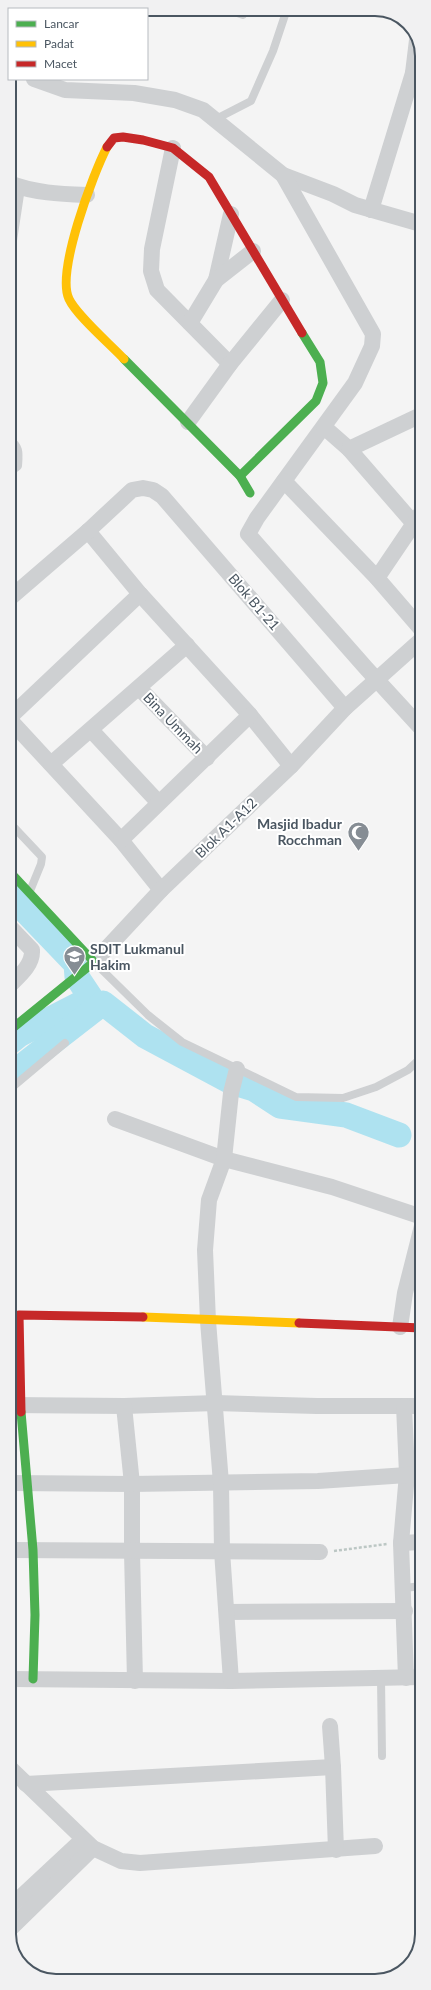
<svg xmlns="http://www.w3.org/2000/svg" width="431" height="1990" font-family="Lato,sans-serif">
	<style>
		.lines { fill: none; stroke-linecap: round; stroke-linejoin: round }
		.river { stroke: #aee2f0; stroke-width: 25 }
		.path { stroke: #bcc7c4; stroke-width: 2.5; stroke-dasharray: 3 2; stroke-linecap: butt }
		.lane { stroke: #ced0d2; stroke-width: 8 }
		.street { stroke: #ced0d2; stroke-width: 16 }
		.fast { stroke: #4caf50; stroke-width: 9 }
		.slow { stroke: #ffc107; stroke-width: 9 }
		.jam { stroke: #c62828; stroke-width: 9 }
		.labels { text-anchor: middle; stroke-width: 4; stroke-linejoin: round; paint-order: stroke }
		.street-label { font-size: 14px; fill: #4a5661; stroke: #fff }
		.poi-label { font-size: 14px; font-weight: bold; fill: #4a5661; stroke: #fff; text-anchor: end }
		.rim { fill: none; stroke: #4a5661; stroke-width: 2 }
	</style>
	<rect width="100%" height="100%" fill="#f4f4f4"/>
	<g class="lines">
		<g class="river">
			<polyline points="9,894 76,964 77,977 91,998 19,1035 9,1043"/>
			<polyline points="9,1076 103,1003 145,1036 231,1082 254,1089 280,1106 346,1115 399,1135"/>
		</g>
		<polyline class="path" points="334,1551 387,1544"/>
		<g class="lane">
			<polyline points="226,9 243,15"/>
			<polyline points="214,120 251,101 273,51 287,9"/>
			<polyline points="9,267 21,188"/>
			<path d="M9,439C20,446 19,453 18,466L9,473"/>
			<polyline points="9,822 42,857 41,864 30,891"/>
			<polyline points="94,962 148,1015 182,1042 296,1097 343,1098 376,1087 408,1070 422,1057"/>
			<polyline points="9,1090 65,1043"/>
			<polyline points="404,1588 422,1586"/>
			<polyline points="381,1678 382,1756"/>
		</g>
		<g class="street">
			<polyline points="413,73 417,40"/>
			<polyline points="34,79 65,90 134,93 175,100 203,110 283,175 333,194 355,205 421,224"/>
			<polyline points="173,148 152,249 151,271 157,290 230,364"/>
			<polyline points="283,175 373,334 372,346 355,383 257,518 248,534 366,668 421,728"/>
			<path d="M9,183C34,193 60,194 87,195"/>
			<polyline points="371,210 413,73 421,74"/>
			<polyline points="216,280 231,214"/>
			<polyline points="190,323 216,280 253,251"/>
			<polyline points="188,422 230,364 282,300"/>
			<polyline points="324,427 349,449 415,525"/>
			<polyline points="349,449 421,415"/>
			<polyline points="284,481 377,578 421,629"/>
			<polyline points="88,531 140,594 250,715 291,766"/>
			<polyline points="377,578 421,513"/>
			<polyline points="9,599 88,531 132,490 143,488 153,490 162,496 345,708"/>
			<polyline points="139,688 207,758"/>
			<polyline points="9,718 140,594"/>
			<polyline points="9,719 121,840 161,890"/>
			<polyline points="91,730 158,802"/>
			<polyline points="51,764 187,645"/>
			<polyline points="121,840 250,715"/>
			<path d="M9,926L32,950C33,965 19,976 9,986"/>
			<polyline points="94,962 161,890 291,766 345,708 421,640"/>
			<polyline points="115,1119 224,1159 332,1187 422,1217"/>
			<polyline points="400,1327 405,1293 422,1226"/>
			<polyline points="10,1405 124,1406 216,1403 317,1406 422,1406"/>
			<polyline points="124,1406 132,1484 132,1552 135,1681"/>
			<polyline points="404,1406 407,1474 401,1543 406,1678"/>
			<polyline points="10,1483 132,1484 318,1481 422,1474"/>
			<polyline points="401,1543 422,1542"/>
			<polyline points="10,1550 320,1552"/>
			<polyline points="227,1612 405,1611"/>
			<polyline points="10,1679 231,1681 422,1677"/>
			<polyline points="231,1681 222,1551 221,1483 208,1321 205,1250 209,1200 224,1159 231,1093 237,1069"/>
			<polyline points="330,1726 333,1767"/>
			<polyline points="10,1768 93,1848 121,1861 140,1863 375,1846"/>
			<polyline points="26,1784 333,1767 336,1850"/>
			<polyline points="10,1907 83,1839"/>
			<polyline points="10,1929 93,1848"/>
		</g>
		<g class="fast">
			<polyline points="124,359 240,476 250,493"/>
			<polyline points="240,476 316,401 323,383 320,362 302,333"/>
			<polyline points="9,871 94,962 9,1031"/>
			<polyline points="21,1412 33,1550 35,1615 33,1679"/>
		</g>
		<g class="slow">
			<path d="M107,147C93,174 56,272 69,299C77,316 110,344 124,359"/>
			<polyline points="143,1317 299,1323"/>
		</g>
		<g class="jam">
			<polyline points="107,147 114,138 123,137 143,140 173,148 209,177 302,333"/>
			<polyline points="299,1323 422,1328"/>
			<polyline points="21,1412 19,1315 143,1317"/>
		</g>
	</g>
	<defs>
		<symbol id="mosque-pin" viewBox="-11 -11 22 30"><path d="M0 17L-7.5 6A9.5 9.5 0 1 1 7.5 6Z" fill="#868d94" stroke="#fff"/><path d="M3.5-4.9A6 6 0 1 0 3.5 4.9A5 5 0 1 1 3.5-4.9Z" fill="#fff"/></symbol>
		<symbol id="school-pin" viewBox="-11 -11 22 30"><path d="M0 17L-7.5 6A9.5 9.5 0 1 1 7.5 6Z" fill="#868d94" stroke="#fff"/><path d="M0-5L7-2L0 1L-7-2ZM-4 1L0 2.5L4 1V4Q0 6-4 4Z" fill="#fff"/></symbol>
	</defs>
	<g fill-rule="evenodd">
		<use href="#mosque-pin" x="346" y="820" width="25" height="34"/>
		<use href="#school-pin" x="62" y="944" width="25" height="34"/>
	</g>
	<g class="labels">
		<g class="street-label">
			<text transform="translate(254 602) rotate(49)" y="5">Blok B1-21</text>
			<text transform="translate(173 723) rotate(46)" y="5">Bina Ummah</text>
			<text transform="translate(226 828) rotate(-44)" y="5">Blok A1-A12</text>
		</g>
		<g class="poi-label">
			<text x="342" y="829">Masjid Ibadur<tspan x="342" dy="16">Rocchman</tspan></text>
			<text x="90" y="954" text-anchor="start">SDIT Lukmanul<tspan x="90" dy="16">Hakim</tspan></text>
		</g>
	</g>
	<path d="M0 0H431V1990H0ZM56 16H375A40 40 0 0 1 415 56V1934A40 40 0 0 1 375 1974H56A40 40 0 0 1 16 1934V56A40 40 0 0 1 56 16Z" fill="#f1f1f2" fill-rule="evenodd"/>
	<path class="rim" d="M56 16H375A40 40 0 0 1 415 56V1934A40 40 0 0 1 375 1974H56A40 40 0 0 1 16 1934V56A40 40 0 0 1 56 16Z"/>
	<rect x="8" y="8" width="140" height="72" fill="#ffffff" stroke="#b7bbc0"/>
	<rect x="16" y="21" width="20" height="6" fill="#4caf50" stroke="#b7bbc0"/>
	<text x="44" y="28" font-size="12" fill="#4a5661">Lancar</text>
	<rect x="16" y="41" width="20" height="6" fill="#ffc107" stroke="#b7bbc0"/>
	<text x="44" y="48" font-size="12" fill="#4a5661">Padat</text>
	<rect x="16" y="61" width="20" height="6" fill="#c62828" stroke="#b7bbc0"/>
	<text x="44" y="68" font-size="12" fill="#4a5661">Macet</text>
</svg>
